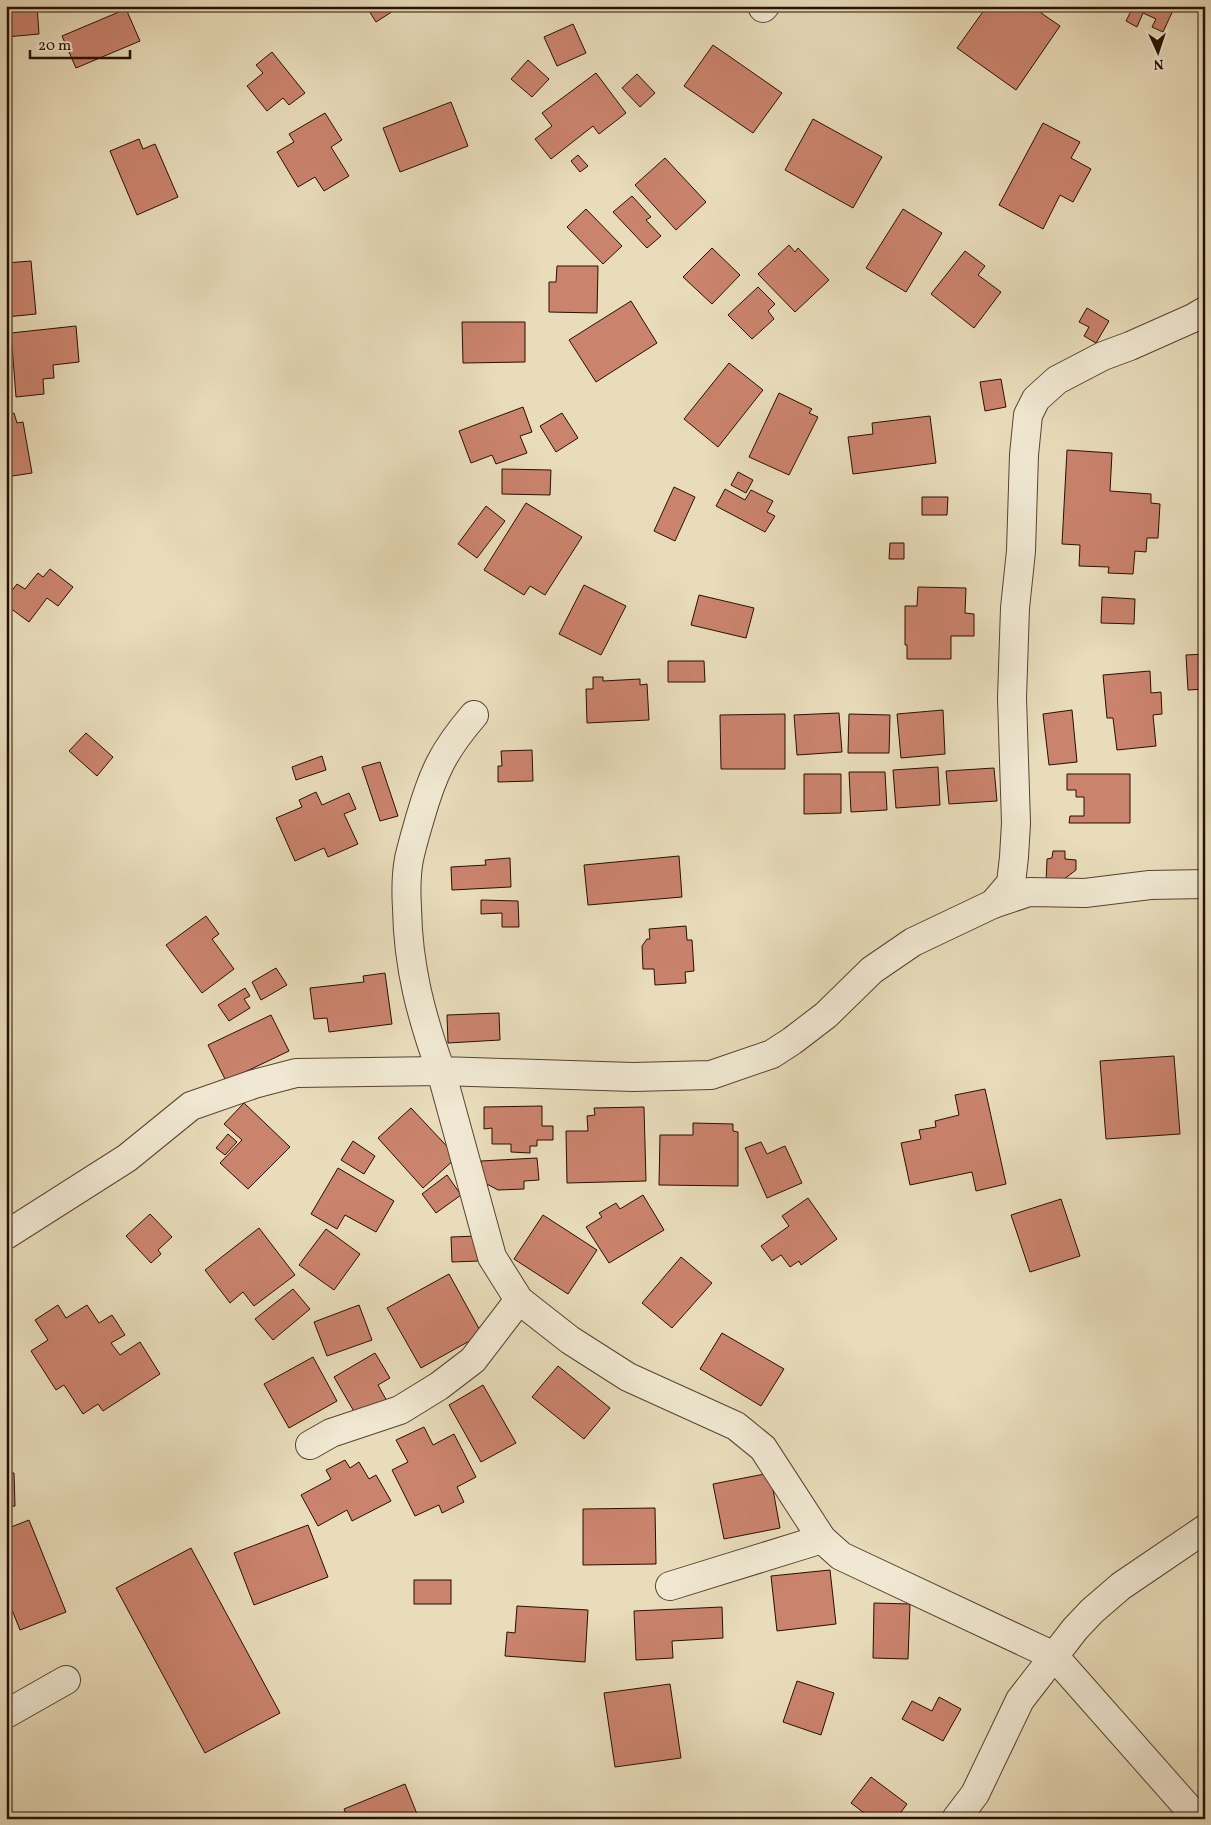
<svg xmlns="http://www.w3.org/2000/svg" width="1211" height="1825" font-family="Vollkorn,serif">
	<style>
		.building { fill: #ca836d; stroke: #280f00 }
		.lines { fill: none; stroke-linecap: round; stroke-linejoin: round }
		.minor-casing { stroke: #58422e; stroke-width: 30 }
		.minor { stroke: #f0e8d2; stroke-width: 28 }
	</style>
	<rect width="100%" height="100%" fill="#e8dcba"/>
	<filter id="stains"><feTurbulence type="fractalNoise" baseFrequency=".004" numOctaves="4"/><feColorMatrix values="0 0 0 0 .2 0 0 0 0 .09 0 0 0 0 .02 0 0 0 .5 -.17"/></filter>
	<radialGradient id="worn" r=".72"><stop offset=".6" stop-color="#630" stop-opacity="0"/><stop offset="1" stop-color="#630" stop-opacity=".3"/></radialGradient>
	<g class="building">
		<polygon points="6,6 37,6 39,34 6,37"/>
		<polygon points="366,6 401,6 376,22"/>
		<polygon points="987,6 1031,6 1060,26 1016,90 957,48"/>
		<polygon points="1175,6 1163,32 1152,27 1156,19 1143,13 1137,27 1126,21 1131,11 1122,7"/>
		<polygon points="126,9 140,41 76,68 62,36"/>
		<polygon points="573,24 586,53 557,66 544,37"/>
		<polygon points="713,45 782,93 753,133 684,86"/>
		<polygon points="272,52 305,93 289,105 283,98 267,111 247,86 263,73 256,65"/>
		<polygon points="528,60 549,79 532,97 511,79"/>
		<polygon points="596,73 626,113 599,134 593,126 551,159 535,139 552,126 542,113"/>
		<polygon points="637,74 655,93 640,107 622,88"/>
		<polygon points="451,102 468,146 400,172 383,128"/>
		<polygon points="325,113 342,140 331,147 349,176 324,191 315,177 298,187 277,152 294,142 289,134"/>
		<polygon points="813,119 882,157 853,208 785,170"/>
		<polygon points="1043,123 1080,142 1071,158 1091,169 1073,202 1060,195 1043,229 999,205"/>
		<polygon points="139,139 143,149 155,144 178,197 137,215 110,151"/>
		<polygon points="578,155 588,166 580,172 571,161"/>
		<polygon points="665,158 706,202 676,230 635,185"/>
		<polygon points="632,196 651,217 646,220 661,236 647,248 613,212"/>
		<polygon points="586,209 622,246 603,264 567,227"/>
		<polygon points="903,209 942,233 906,292 866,268"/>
		<polygon points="789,245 795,252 798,248 829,280 795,312 758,274"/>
		<polygon points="712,248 740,275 712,304 683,277"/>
		<polygon points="965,251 985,266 978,275 1001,292 974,328 931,294"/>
		<polygon points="31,261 36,314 6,317 6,263"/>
		<polygon points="557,266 598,266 597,313 549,312 549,282 556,282"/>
		<polygon points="758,287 775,304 768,311 774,319 752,339 728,315"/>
		<polygon points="631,301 657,343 596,382 569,340"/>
		<polygon points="1087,308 1109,321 1096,343 1084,336 1089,327 1079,322"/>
		<polygon points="462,322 525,322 525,362 463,363"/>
		<polygon points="76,326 79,362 53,365 54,378 43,379 44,394 16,397 11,333"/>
		<polygon points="729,363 763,390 718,447 684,419"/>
		<polygon points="1001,379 1006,407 985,411 980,382"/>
		<polygon points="779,393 812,409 809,413 818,417 789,475 749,457"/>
		<polygon points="523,407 532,432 520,436 527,453 496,464 492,455 471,463 459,431"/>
		<polygon points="14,413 17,423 23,422 32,473 6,477 6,415"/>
		<polygon points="562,413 578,438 556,452 540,426"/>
		<polygon points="930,416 936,463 853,474 848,437 873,434 872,423"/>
		<polygon points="1067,450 1112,453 1110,491 1151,494 1151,503 1160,504 1158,538 1147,538 1146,552 1135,551 1133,574 1108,573 1109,567 1079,566 1080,545 1062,544"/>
		<polygon points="502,469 551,470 550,495 502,494"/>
		<polygon points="738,472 753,480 746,493 731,485"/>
		<polygon points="674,487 695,497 675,541 654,531"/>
		<polygon points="725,489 745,500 751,490 773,501 767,512 775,516 765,532 716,506"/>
		<polygon points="922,497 948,497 947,515 922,515"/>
		<polygon points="526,503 582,537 545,595 530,586 524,595 484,570"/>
		<polygon points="486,506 505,521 477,558 458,544"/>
		<polygon points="890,543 904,543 904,559 889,559"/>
		<polygon points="50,569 73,587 58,606 47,598 29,622 6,605 6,598 17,584 25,589 38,573 43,577"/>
		<polygon points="584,585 626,606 601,655 559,634"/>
		<polygon points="918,587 966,588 965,613 974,614 974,636 951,636 951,659 907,659 907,645 905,645 905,606 917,606"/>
		<polygon points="699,595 754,608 746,638 691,625"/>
		<polygon points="1102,597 1135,599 1134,624 1101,623"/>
		<polygon points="1205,654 1205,689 1188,690 1186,655"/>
		<polygon points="668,661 704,661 705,682 668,682"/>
		<polygon points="1150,671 1151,693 1161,692 1162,714 1153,715 1156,746 1117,750 1113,718 1107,718 1103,675"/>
		<polygon points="593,677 603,677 603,681 640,679 640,685 647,684 649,720 587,723 586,689 593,689"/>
		<polygon points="943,710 945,754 901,758 897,714"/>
		<polygon points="1072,710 1077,762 1049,765 1043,714"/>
		<polygon points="839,713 842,752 797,755 794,715"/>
		<polygon points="785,714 785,769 721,769 720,715"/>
		<polygon points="849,714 890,715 889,753 848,753"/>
		<polygon points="86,733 113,757 97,776 69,751"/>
		<polygon points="532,750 533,781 498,782 498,766 502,766 501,751"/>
		<polygon points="322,756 326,770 296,780 292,767"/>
		<polygon points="380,762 398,816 380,821 362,767"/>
		<polygon points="938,767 940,805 896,808 893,770"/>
		<polygon points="994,768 997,801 949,804 946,771"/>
		<polygon points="849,772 885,772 887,810 851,812"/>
		<polygon points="804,774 841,774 841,813 804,814"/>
		<polygon points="1067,774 1130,774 1130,823 1069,823 1070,816 1084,816 1084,797 1076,797 1076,790 1067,790"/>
		<polygon points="316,792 322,805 349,793 356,809 344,814 358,844 328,857 324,848 295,861 276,818 302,807 299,800"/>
		<polygon points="1053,851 1065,851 1065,859 1076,860 1076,870 1059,883 1046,883 1047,859 1052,858"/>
		<polygon points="679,856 682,897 588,905 584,865"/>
		<polygon points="510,858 511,887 452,890 451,867 486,865 485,860"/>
		<polygon points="481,900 518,901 519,927 502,927 502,913 481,914"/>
		<polygon points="206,916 219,934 212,939 234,969 202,993 166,945"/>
		<polygon points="686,926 687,940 692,940 694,971 685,972 686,983 655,985 654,969 643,969 642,946 647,939 650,939 649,929"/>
		<polygon points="276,968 287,985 261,1000 252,982"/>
		<polygon points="385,973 392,1024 329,1032 327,1018 314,1019 310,988 364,982 363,976"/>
		<polygon points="245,988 250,996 244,999 250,1008 229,1021 218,1005"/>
		<polygon points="499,1013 500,1040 448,1043 447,1015"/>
		<polygon points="271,1015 289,1051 226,1081 208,1045"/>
		<polygon points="1174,1056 1180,1134 1106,1139 1100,1061"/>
		<polygon points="985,1089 1006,1184 976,1191 972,1172 910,1185 901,1143 921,1139 919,1130 936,1127 935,1121 959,1115 955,1095"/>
		<polygon points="244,1103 290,1147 248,1189 220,1163 242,1140 224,1124"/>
		<polygon points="542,1106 542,1126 553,1126 553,1140 537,1140 537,1146 530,1146 530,1153 511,1152 511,1144 492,1144 492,1128 484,1129 484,1107"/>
		<polygon points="644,1107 646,1181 567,1183 566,1131 588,1131 587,1116 595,1115 594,1108"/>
		<polygon points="411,1108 457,1157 423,1188 378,1138"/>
		<polygon points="693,1123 733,1124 733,1131 738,1132 738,1186 659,1185 660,1135 693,1135"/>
		<polygon points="228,1134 237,1142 225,1155 216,1148"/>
		<polygon points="353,1141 375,1156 364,1174 341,1160"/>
		<polygon points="761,1142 767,1154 785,1146 802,1183 767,1198 745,1148"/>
		<polygon points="537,1158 539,1180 524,1181 524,1189 498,1190 483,1182 481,1161"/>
		<polygon points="338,1168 394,1201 376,1232 345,1215 337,1229 311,1214"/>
		<polygon points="447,1175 461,1195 436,1213 422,1194"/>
		<polygon points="643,1195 664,1230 609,1263 586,1227 602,1217 599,1213 616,1203 620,1209"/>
		<polygon points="808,1198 837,1239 801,1265 799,1261 790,1267 781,1255 772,1261 761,1246 789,1226 782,1216"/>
		<polygon points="1061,1199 1080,1256 1030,1272 1011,1215"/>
		<polygon points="150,1214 172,1237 158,1250 161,1254 151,1263 126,1236"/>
		<polygon points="543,1215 597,1250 568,1294 514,1259"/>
		<polygon points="259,1228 295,1275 254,1306 243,1292 230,1303 205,1270"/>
		<polygon points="326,1229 360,1254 334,1290 299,1265"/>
		<polygon points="478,1236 479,1261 452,1262 451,1237"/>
		<polygon points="681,1257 712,1283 672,1328 642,1303"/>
		<polygon points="449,1274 482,1334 421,1368 387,1308"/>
		<polygon points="293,1289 310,1309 273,1340 255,1319"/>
		<polygon points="58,1305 66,1318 87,1305 99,1323 112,1315 125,1335 111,1343 120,1355 140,1342 160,1374 103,1411 98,1404 83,1414 64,1385 56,1390 31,1351 48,1340 35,1320"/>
		<polygon points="359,1305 372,1340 327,1356 314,1322"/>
		<polygon points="722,1333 784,1369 761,1406 700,1369"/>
		<polygon points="375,1353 390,1378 378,1385 388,1403 359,1420 334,1377"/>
		<polygon points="313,1357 337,1401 289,1428 264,1384"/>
		<polygon points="558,1366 610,1408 584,1439 532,1397"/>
		<polygon points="483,1385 516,1443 481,1462 449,1405"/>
		<polygon points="424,1427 433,1445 454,1434 476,1477 457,1487 464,1502 442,1513 439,1505 415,1516 392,1470 408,1462 396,1440"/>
		<polygon points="345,1460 350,1468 359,1462 369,1479 376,1475 391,1501 352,1521 347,1510 318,1526 301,1495 331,1479 326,1470"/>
		<polygon points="6,1473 14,1473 15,1506 6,1507"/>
		<polygon points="770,1473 780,1528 724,1539 713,1484"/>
		<polygon points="655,1508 656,1564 583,1565 583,1509"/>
		<polygon points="29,1520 66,1612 20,1630 6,1595 6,1529"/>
		<polygon points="308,1525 328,1577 254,1605 234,1553"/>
		<polygon points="191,1548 280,1713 205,1753 116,1588"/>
		<polygon points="830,1570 836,1624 777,1631 771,1576"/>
		<rect x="414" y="1580" width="37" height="24"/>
		<polygon points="874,1603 910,1604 908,1659 873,1658"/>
		<polygon points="517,1606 588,1610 585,1662 505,1656 507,1632 515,1633"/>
		<polygon points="722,1607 723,1638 672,1641 673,1658 636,1660 634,1611"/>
		<polygon points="797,1681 834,1693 821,1735 783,1722"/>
		<polygon points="670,1684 681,1758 615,1767 604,1693"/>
		<polygon points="939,1697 961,1709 943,1741 902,1719 912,1701 932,1711"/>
		<polygon points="871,1777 907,1804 896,1819 872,1819 851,1803"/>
		<polygon points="405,1784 419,1819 348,1819 344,1809"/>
	</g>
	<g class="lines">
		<defs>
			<g id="minor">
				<polyline points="763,8 765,6"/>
				<path d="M474,715C443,751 433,773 420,818C416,832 412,845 409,859C406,875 406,892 407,908C408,967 421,1016 441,1071L633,1077L711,1075L772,1054L792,1041L826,1015L872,970L913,942L993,904L1011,883L1014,857L1016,823L1012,698L1015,608L1021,551L1024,455L1028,415L1036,399L1057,380L1103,356L1130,346L1193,318L1205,311"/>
				<polyline points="993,904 1029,892 1085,893 1150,885 1205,884"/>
				<polyline points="6,1235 127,1158 191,1106 254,1084 296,1073 441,1071 492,1257 519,1300 570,1340 628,1377 736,1426 763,1448 822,1539 841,1556 1054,1656 1198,1819"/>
				<polyline points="310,1445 331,1433 400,1410 439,1386 473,1360 519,1300"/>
				<polyline points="670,1586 822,1539"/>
				<polyline points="6,1714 66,1680"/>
				<polyline points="956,1819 975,1794 1020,1700 1075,1629 1092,1611 1121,1586 1205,1529"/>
			</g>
		</defs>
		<use href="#minor" class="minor-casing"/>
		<use href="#minor" class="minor"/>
	</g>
	<rect width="1211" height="1825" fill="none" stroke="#e8dcba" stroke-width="25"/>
	<rect x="8" y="8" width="1196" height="1810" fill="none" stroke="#280f00" stroke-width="2.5"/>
	<rect x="12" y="12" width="1186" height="1800" fill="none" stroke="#280f00"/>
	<g transform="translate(1158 52) rotate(177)" stroke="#f0e8d2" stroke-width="4" paint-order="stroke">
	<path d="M0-4L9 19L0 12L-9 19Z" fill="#280f00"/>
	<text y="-8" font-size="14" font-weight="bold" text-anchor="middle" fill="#280f00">N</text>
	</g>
	<path d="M30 50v8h100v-8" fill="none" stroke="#280f00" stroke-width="2.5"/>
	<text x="38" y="50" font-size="15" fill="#280f00" stroke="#f0e8d2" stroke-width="4" paint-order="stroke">20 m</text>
	<rect width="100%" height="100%" filter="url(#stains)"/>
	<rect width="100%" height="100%" fill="url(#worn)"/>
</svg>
